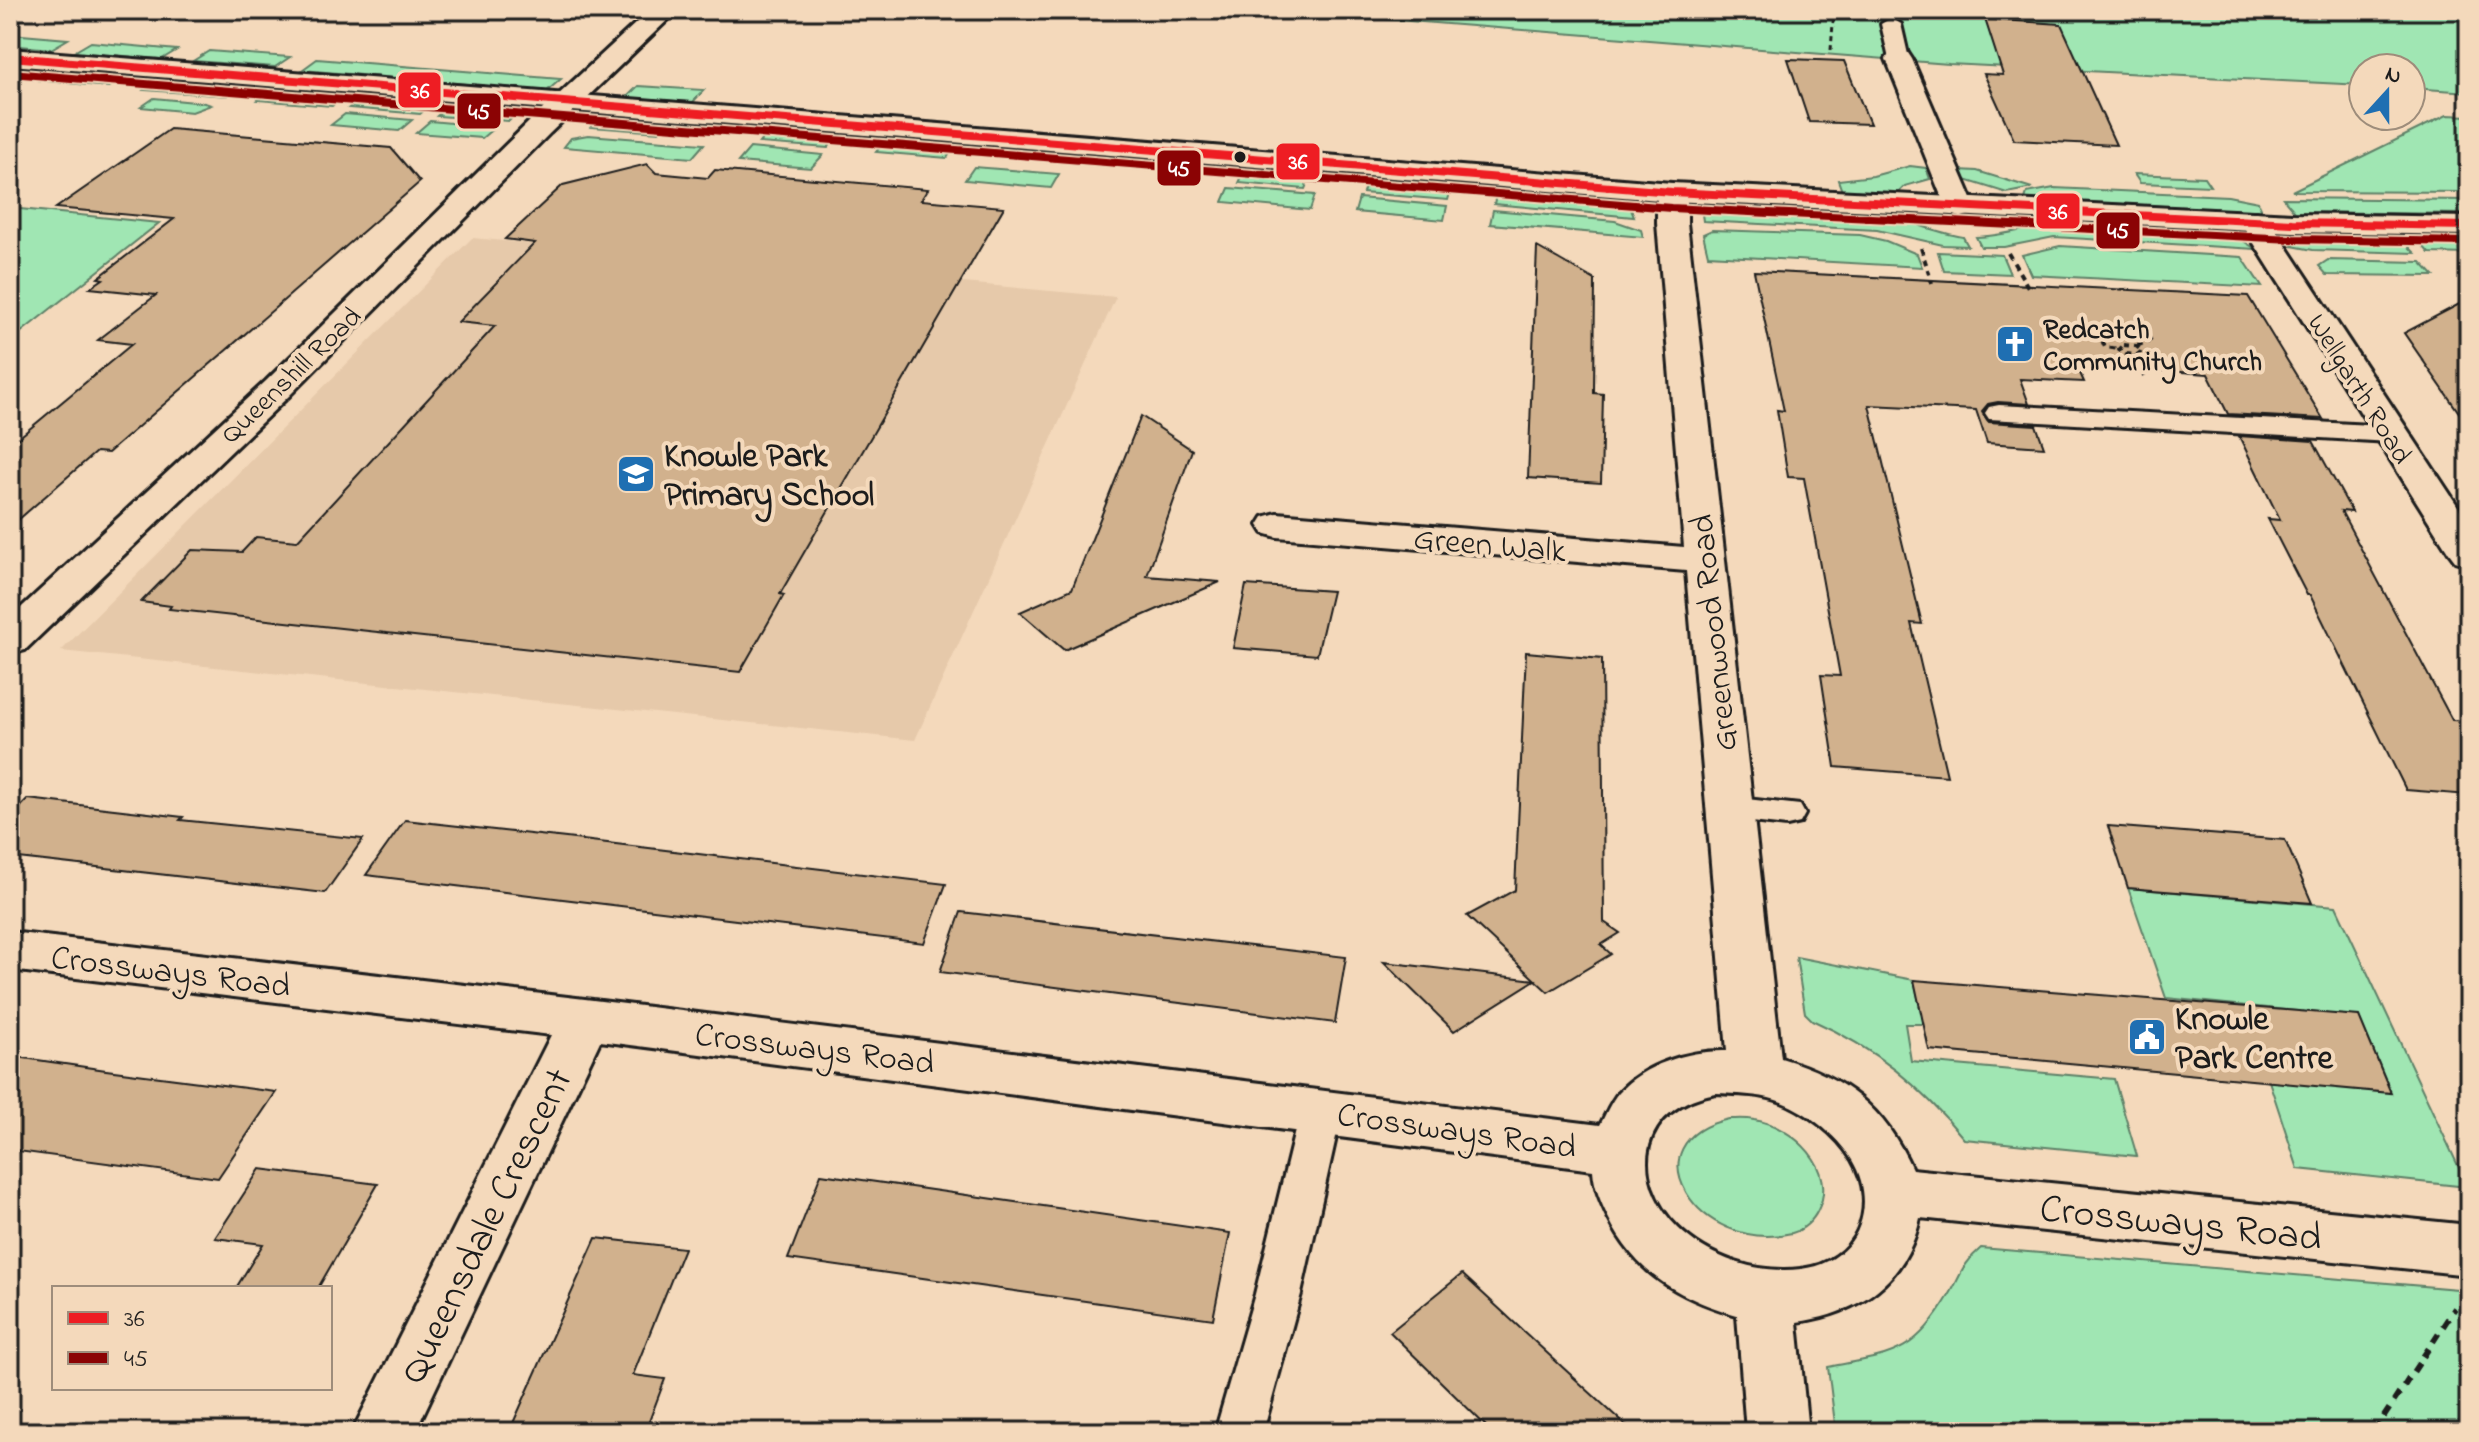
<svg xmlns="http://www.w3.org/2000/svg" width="2479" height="1442" font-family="'Indie Flower',sans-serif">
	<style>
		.built { fill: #e6c9aa }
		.green { fill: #a0e6b3; stroke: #5e8168; stroke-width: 2 }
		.building { fill: #d1b18d; stroke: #1c1c1c; stroke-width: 2 }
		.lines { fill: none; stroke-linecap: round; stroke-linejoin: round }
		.service-casing { stroke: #1c1c1c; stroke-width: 6 }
		.minor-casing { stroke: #1c1c1c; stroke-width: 6 }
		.tertiary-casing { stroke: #1c1c1c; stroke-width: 6 }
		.path-far2 { stroke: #1c1c1c; stroke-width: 3; stroke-dasharray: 5 4; stroke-linecap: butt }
		.path-far1 { stroke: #1c1c1c; stroke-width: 4; stroke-dasharray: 6 5; stroke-linecap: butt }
		.path { stroke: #1c1c1c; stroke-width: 6; stroke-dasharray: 10 8; stroke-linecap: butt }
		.service { fill: #f4d9bb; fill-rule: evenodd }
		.minor { fill: #f4d9bb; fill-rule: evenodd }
		.tertiary { fill: #f4d9bb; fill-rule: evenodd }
		.bus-1-casing { stroke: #f4d9bb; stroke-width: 12 }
		.bus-2-casing { stroke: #f4d9bb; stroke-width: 12 }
		.bus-1 { stroke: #ee1d23; stroke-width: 8 }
		.bus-2 { stroke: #8b0304; stroke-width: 8 }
		.bus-dot { fill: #1c1c1c; stroke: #f4d9bb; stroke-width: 3 }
		.labels { text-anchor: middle; stroke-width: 8; stroke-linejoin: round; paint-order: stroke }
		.far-poi-label { font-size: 28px; font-weight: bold; fill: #1c1c1c; stroke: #f4d9bb; text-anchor: start }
		.far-street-label { font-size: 28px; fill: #1c1c1c; stroke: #f4d9bb }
		.poi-label { font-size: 34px; font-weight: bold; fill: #1c1c1c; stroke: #f4d9bb; text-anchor: start }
		.street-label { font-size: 34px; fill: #1c1c1c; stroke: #f4d9bb }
		.near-street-label { font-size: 40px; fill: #1c1c1c; stroke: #f4d9bb }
		.line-badge { stroke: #f4d9bb; stroke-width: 3 }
		.badge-label { font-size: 22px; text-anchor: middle; font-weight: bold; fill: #fff }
	</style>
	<rect width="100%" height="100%" fill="#f4d9bb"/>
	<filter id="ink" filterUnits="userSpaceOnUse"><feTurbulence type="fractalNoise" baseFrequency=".0125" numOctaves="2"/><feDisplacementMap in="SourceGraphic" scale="16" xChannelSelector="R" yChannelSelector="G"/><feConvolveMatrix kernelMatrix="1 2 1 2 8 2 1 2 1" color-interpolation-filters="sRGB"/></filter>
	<g filter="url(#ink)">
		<polygon class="built" points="472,238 1116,297 915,740 61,651"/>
		<g class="green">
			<polygon points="1310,10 2469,10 2469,92 2411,88 2411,68 2363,68 2363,85 1949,64 1310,13"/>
			<polygon points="10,34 68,39 51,49 10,45"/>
			<polygon points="91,42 177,50 162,59 74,52"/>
			<polygon points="209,51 290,57 275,67 193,61"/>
			<polygon points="317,59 561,79 547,91 302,70"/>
			<polygon points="43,68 137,77 109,87 26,79"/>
			<polygon points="160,79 243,85 228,96 144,90"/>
			<polygon points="638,86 704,90 693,102 626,98"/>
			<polygon points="273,88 347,94 332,106 258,100"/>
			<polygon points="365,96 435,102 420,114 349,108"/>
			<polygon points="154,98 205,103 211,105 192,112 141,107"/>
			<polygon points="451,104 522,109 509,121 437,116"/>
			<polygon points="345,114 412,120 399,131 331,125"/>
			<polygon points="605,114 671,119 659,132 591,127"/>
			<polygon points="2447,115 2469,116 2469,192 2292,191"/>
			<polygon points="430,121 495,127 482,138 416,133"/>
			<polygon points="770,130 839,135 828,148 759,143"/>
			<polygon points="588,135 704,144 692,158 564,147 571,138"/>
			<polygon points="887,139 956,145 947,158 876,152"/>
			<polygon points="750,148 823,155 811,168 738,162"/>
			<polygon points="1910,166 1926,168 1930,179 1905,186 1898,193 1842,191 1838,180 1873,176"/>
			<polygon points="974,167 1059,174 1051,188 965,180"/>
			<polygon points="1245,170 1311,175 1305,189 1239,183"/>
			<polygon points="1959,170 1977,171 2032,188 2007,193 1965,180"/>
			<polygon points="2134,174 2204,177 2210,186 2140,183"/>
			<polygon points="1368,179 1452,186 1448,200 1363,193"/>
			<polygon points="1229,188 1315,195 1310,210 1223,202"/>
			<polygon points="2054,188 2228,196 2258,202 2262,211 2025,199 2027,193"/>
			<polygon points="1497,190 1615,200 1630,207 1634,217 1494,204"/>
			<polygon points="1359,198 1447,206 1444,220 1355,212"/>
			<polygon points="2283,198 2469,200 2469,214 2295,212"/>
			<path d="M1714,207L1876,214C1906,219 1933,232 1963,237L1968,246L1943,245L1877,230L1703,221L1702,214Z"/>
			<polygon points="10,208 159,223 10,341"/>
			<polygon points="1493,210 1615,221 1641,230 1643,237 1490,224"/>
			<path d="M2070,223L2230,233L2256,249L2054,237L2004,247H1981L1976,237C2008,236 2038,224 2070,223Z"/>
			<polygon points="1712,230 1860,235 1886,241 1917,254 1922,267 1708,255 1703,234"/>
			<polygon points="2310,236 2392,236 2402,240 2415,253 2313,250 2292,246"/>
			<polygon points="2416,238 2468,239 2469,254 2429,253"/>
			<polygon points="2060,246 2242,257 2262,287 2031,275 2022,255"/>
			<polygon points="1938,252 2002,255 2010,274 1944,271"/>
			<polygon points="2328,260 2421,262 2434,276 2327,275 2319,266"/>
			<polygon points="2128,888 2336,906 2468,1187 2298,1169 2269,1081 2391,1092 2359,1017 2166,998"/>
			<path d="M1796,957L1914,980L1924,1024H1905L1911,1061L2114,1079L2137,1156L1964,1139C1921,1086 1875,1048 1812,1020L1805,1013Z"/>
			<path d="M1729,1119C1737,1119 1746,1118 1754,1120C1793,1126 1839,1169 1818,1210C1813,1221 1803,1230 1792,1233C1696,1255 1627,1141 1729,1119Z"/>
			<path d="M1981,1248L2469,1290V1432H1836L1828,1367C1895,1354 1913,1355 1950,1294C1961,1275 1963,1263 1981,1248Z"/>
		</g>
		<g class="building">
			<polygon points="1985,19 2061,24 2116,145 2014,140 1984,74 2003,75"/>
			<polygon points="1788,59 1844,61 1870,124 1809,122"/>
			<polygon points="170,129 391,148 420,182 108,453 96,452 10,527 10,445 132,344 98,340 156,295 90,288 103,279 98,278 174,219 56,208"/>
			<polygon points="647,164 656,173 708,178 715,170 928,189 921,200 1004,207 780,594 784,595 740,672 169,609 171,606 141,602 192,550 242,552 256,537 297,541 495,326 458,322 535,243 505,239 563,185"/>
			<polygon points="1537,247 1595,280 1594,393 1603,394 1601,483 1528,478"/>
			<polygon points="1754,271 2248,296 2323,419 2228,414 2208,374 2076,364 2084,382 2020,379 2029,404 1998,402 1988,404 1982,411 1989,422 2036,425 2044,447 1987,443 1976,410 1869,405 1922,624 1911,623 1947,776 1835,767 1821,675 1840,676 1804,478 1788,477 1777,410 1784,411"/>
			<polygon points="2469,299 2469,427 2404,333"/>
			<polygon points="1141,416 1192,450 1147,576 1220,582 1064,650 1020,612 1072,589"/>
			<polygon points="2239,436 2313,441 2352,512 2341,511 2452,720 2469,721 2469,795 2406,790 2310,595 2307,595 2268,519 2280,520"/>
			<polygon points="1246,585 1332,591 1317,655 1233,648"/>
			<polygon points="1526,652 1602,659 1604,922 1620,933 1601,945 1611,954 1548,992 1467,916 1515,890"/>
			<polygon points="28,799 183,817 180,820 363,839 325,893 10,857 10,818"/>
			<polygon points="405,820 566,838 946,884 924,943 366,875"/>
			<polygon points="2108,826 2285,840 2312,903 2128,888"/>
			<polygon points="961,912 1346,957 1335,1023 940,972"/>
			<polygon points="1384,962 1535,980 1454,1031"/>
			<polygon points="1914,980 2359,1016 2391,1093 1929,1050"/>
			<polygon points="10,1056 106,1070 276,1092 218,1178 10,1150"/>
			<polygon points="260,1169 378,1184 318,1288 236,1288 263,1244 215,1238"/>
			<polygon points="821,1174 1230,1233 1213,1319 788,1259"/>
			<polygon points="596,1238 684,1248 633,1375 665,1379 645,1432 509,1432"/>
			<polygon points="1462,1274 1534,1341 1633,1432 1492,1432 1390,1332"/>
		</g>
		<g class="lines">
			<defs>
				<g id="service">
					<polygon points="1891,18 1901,24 1909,59 1906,63 1899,65 1889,59 1881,24"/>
					<polygon points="1999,405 2390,426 2400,428 2404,434 2400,440 2390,442 1989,419 1985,413 1989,407"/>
					<polygon points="1729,797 1800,805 1805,814 1800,823 1787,826 1716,818 1711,809 1716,800"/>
					<polygon points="1321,1093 1336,1098 1342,1110 1301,1294 1263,1432 1215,1432 1255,1294 1300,1110 1306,1098"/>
				</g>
				<g id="minor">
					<polygon points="650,10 678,10 550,133 290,395 25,650 10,654 10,618 266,381 530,121"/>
					<polygon points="1899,51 1908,53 1912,59 1976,208 1972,214 1961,217 1950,214 1946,208 1886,59 1890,53"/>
					<path d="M1672,183L1683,186L1687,192V223L1781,1058C1846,1078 1884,1107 1912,1169L2469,1225V1275L1920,1218C1907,1280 1859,1314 1797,1322L1808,1432H1746L1737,1315C1678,1298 1635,1273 1608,1217C1601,1202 1594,1187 1593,1170L600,1041L415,1432H352L551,1035L10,970V932L585,999L1600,1125C1606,1114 1611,1101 1619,1092C1644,1064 1690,1050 1727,1051L1686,571L1277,537L1263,533L1258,525L1263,517L1277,513L1684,547L1657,223V192L1661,186ZM1716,1093C1736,1094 1758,1094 1776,1100C1804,1109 1837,1135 1852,1160C1880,1207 1857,1263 1801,1269C1758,1274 1710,1259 1678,1228C1626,1177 1640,1106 1716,1093Z"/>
					<polygon points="2255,212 2266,214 2270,221 2469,523 2469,565 2455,561 2449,553 2240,221 2244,214"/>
				</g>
				<polygon id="tertiary" points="10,49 1672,183 2293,214 2469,217 2469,235 2293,232 1672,201 10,65"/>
			</defs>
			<use href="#service" class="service-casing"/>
			<use href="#minor" class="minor-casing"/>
			<use href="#tertiary" class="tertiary-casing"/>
			<polyline class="path-far2" points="1831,50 1834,10"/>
			<g class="path-far1">
				<polyline points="1921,248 1932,283"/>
				<polyline points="2008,253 2028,287"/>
				<polyline points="2098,331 2105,347 2119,349"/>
				<polygon points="2123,345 2136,346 2142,351 2137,355 2126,354 2119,349"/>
				<polyline points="2137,346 2152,339"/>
				<polyline points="2134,355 2144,376"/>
			</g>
			<polyline class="path" points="2374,1432 2455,1308"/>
			<use href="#service" class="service"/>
			<use href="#minor" class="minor"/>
			<use href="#tertiary" class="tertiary"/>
			<defs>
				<polyline id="bus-1" points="10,57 1672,192 2293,223 2469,226"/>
				<polyline id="bus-2" points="10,73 1671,208 2292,239 2469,242"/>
			</defs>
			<use href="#bus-1" class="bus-1-casing"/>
			<use href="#bus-2" class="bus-2-casing"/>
			<use href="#bus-1" class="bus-1"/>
			<use href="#bus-2" class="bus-2"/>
		</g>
	</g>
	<defs>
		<symbol id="church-square" viewBox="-11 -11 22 22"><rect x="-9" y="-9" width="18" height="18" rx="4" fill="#1f6fb2" stroke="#f4d9bb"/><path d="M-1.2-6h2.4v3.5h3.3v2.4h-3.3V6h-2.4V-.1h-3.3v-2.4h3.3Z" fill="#fff"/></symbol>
		<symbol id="school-square" viewBox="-11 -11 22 22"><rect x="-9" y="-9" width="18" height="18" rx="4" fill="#1f6fb2" stroke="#f4d9bb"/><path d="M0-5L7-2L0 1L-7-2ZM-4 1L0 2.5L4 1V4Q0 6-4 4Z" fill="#fff"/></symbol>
		<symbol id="civic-square" viewBox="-11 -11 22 22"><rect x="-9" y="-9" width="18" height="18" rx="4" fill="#1f6fb2" stroke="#f4d9bb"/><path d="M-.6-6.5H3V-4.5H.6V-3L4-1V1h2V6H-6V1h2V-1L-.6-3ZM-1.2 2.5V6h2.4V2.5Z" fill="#fff"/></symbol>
	</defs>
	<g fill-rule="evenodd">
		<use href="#church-square" x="1993" y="322" width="44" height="44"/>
		<use href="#school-square" x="614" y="452" width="44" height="44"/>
		<use href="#civic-square" x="2125" y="1015" width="44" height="44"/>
	</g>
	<circle class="bus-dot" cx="1240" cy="157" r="7"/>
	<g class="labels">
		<g class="far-poi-label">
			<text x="2043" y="338">Redcatch<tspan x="2043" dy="32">Community Church</tspan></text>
		</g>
		<g class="far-street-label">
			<text transform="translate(290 374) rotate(-44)" y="10">Queenshill Road</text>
			<text transform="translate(2361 388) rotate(58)" y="10">Wellgarth Road</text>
		</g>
		<g class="poi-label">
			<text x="664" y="466">Knowle Park<tspan x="664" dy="39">Primary School</tspan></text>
			<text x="2175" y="1029">Knowle<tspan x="2175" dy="39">Park Centre</tspan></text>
		</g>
		<g class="street-label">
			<text transform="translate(1490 543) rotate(5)" y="12">Green Walk</text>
			<text transform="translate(1712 633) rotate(-96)" y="12">Greenwood Road</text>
			<text transform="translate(171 970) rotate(7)" y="12">Crossways Road</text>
			<text transform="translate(815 1047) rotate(7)" y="12">Crossways Road</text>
			<text transform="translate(1457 1129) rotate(8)" y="12">Crossways Road</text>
		</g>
		<g class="near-street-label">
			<text transform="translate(2181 1221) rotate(6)" y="14">Crossways Road</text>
			<text transform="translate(484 1225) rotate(-64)" y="14">Queensdale Crescent</text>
		</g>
	</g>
	<g class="line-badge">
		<rect x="397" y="71" width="45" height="38" rx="8" fill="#ee1d23"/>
		<rect x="456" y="92" width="46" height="38" rx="8" fill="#8b0304"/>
		<rect x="1275" y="142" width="46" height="39" rx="8" fill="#ee1d23"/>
		<rect x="1156" y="149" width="46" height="38" rx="8" fill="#8b0304"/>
		<rect x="2035" y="192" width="46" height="38" rx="8" fill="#ee1d23"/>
		<rect x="2095" y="211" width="46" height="39" rx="8" fill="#8b0304"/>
	</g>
	<g class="badge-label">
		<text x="420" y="98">36</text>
		<text x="479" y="119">45</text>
		<text x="1298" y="169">36</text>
		<text x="1179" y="176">45</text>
		<text x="2058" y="219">36</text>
		<text x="2118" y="238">45</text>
	</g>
	<rect width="2479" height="1442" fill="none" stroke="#f4d9bb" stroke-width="40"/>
	<rect x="20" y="20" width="2439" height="1402" fill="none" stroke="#1c1c1c" stroke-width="3" filter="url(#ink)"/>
	<rect x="52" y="1286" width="280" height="104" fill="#f4d9bb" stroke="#9e8d7b" stroke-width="2"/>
	<rect x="68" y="1312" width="40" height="12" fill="#ee1d23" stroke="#9e8d7b" stroke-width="2"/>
	<text x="124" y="1326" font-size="24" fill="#1c1c1c">36</text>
	<rect x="68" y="1352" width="40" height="12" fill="#8b0304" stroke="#9e8d7b" stroke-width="2"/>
	<text x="124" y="1366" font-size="24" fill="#1c1c1c">45</text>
	<g transform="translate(2387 92) rotate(21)"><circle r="38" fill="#f4d9bb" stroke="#9e8d7b" stroke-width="2"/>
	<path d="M0-6L14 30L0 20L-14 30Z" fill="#1f6fb2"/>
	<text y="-12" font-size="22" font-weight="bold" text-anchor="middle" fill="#1c1c1c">N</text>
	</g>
</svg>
